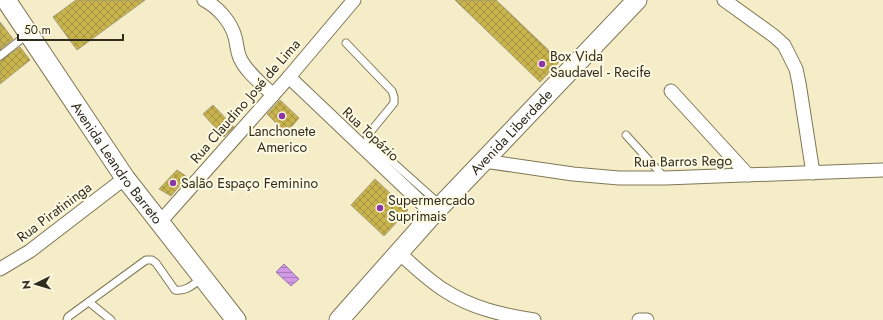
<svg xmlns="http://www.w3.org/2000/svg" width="883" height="320" font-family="Jost,sans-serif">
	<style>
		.water { fill: url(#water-rules); stroke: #a078aa }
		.building { fill: url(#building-cross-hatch); stroke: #a49d7a }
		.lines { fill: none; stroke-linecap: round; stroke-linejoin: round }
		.lane-casing { stroke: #7f7856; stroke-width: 9 }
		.street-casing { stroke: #7f7856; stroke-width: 15 }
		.secondary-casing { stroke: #7f7856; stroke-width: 21 }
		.lane { stroke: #fff; stroke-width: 7 }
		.street { stroke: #fff; stroke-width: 13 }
		.secondary { stroke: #fff; stroke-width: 19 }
		.poi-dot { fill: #8b37a5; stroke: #fffae4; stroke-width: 1.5 }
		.labels { text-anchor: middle; stroke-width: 4; stroke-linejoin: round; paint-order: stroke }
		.poi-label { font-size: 14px; fill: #2f2c1d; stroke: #fffae4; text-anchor: start }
		.street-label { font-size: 14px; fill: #2f2c1d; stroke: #fffae4 }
	</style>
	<defs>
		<pattern id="water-rules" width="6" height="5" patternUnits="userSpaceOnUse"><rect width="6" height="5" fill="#d198e6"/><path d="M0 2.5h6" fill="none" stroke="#aa7cba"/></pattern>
		<pattern id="building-cross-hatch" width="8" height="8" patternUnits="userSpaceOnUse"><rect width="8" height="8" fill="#c8b34c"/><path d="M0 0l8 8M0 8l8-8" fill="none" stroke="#a3923f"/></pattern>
	</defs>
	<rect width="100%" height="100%" fill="#f5edc8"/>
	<polygon class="water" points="284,264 299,279 291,286 276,272"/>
	<g class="building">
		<polygon points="76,0 145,0 77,50 53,17"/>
		<polygon points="455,0 496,0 560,61 540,82"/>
		<polygon points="0,22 13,39 0,50"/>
		<polygon points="20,47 30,60 0,84 0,61"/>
		<polygon points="280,100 299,118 286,133 267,114"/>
		<polygon points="213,105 234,127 224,137 203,114"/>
		<polygon points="177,170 187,177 171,196 159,189"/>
		<polygon points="375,179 408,210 384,236 351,205"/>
	</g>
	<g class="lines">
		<defs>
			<g id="lane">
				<polyline points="346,43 392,91 394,97 394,103 367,136 368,140 434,199 439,207"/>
				<polyline points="0,56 28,34"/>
				<polyline points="626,135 665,178"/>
				<polyline points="89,302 111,320"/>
				<path d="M67,320L68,317L146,260H152L156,263L175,290C186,292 194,284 202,278"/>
			</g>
			<g id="street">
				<path d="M204,0C218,7 231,22 235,37C237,44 237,52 240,58C246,72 262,84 273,95"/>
				<polyline points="724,0 774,36 784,45 796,69 799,83 813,173"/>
				<polyline points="289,77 433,214"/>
				<polyline points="671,91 748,175"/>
				<polyline points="484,161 573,174 619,178 665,178 883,170"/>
				<polyline points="160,222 289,77 354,0"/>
				<path d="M399,253C414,266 428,280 444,290C471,308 503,315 534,320"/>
				<polyline points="0,269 30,251 125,178"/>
				<polyline points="639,320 647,320"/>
			</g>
			<g id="secondary">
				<path id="s1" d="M6,0L125,178L236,320"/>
				<path id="s2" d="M339,320L433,214L637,0"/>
			</g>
		</defs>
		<use href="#lane" class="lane-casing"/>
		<use href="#street" class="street-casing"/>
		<use href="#secondary" class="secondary-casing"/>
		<use href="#lane" class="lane"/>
		<use href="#street" class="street"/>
		<use href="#secondary" class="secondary"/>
	</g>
	<g class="poi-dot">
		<circle cx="542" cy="64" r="4"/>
		<circle cx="282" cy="116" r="4"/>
		<circle cx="173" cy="183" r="4"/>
		<circle cx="380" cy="208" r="4"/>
	</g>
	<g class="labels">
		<g class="poi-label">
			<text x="550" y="61">Box Vida<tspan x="550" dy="16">Saudavel - Recife</tspan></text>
			<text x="282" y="136" text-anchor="middle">Lanchonete<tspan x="282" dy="16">Americo</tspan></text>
			<text x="181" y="188">Salão Espaço Feminino</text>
			<text x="388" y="205">Supermercado<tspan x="388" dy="16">Suprimais</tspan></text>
		</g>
		<g class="street-label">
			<text transform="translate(245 101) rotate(-49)" y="5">Rua Claudino José de Lima</text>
			<text dy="5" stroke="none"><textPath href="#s2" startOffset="255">Avenida Liberdade</textPath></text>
			<text transform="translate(371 134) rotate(43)" y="5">Rua Topázio</text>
			<text transform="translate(683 161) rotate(-1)" y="5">Rua Barros Rego</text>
			<text dy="5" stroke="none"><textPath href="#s1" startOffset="197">Avenida Leandro Barreto</textPath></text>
			<text transform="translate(54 212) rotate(-37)" y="5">Rua Piratininga</text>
		</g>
	</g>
	<g transform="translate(36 284) rotate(265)" stroke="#fffae4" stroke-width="3" paint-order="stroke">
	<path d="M0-3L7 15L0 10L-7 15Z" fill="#2f2c1d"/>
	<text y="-6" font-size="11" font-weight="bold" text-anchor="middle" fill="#2f2c1d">N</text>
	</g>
	<path d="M18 34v6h105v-6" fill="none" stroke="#2f2c1d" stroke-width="2"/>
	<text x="24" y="34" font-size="12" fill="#2f2c1d" stroke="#fffae4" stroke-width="3" paint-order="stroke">50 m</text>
</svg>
